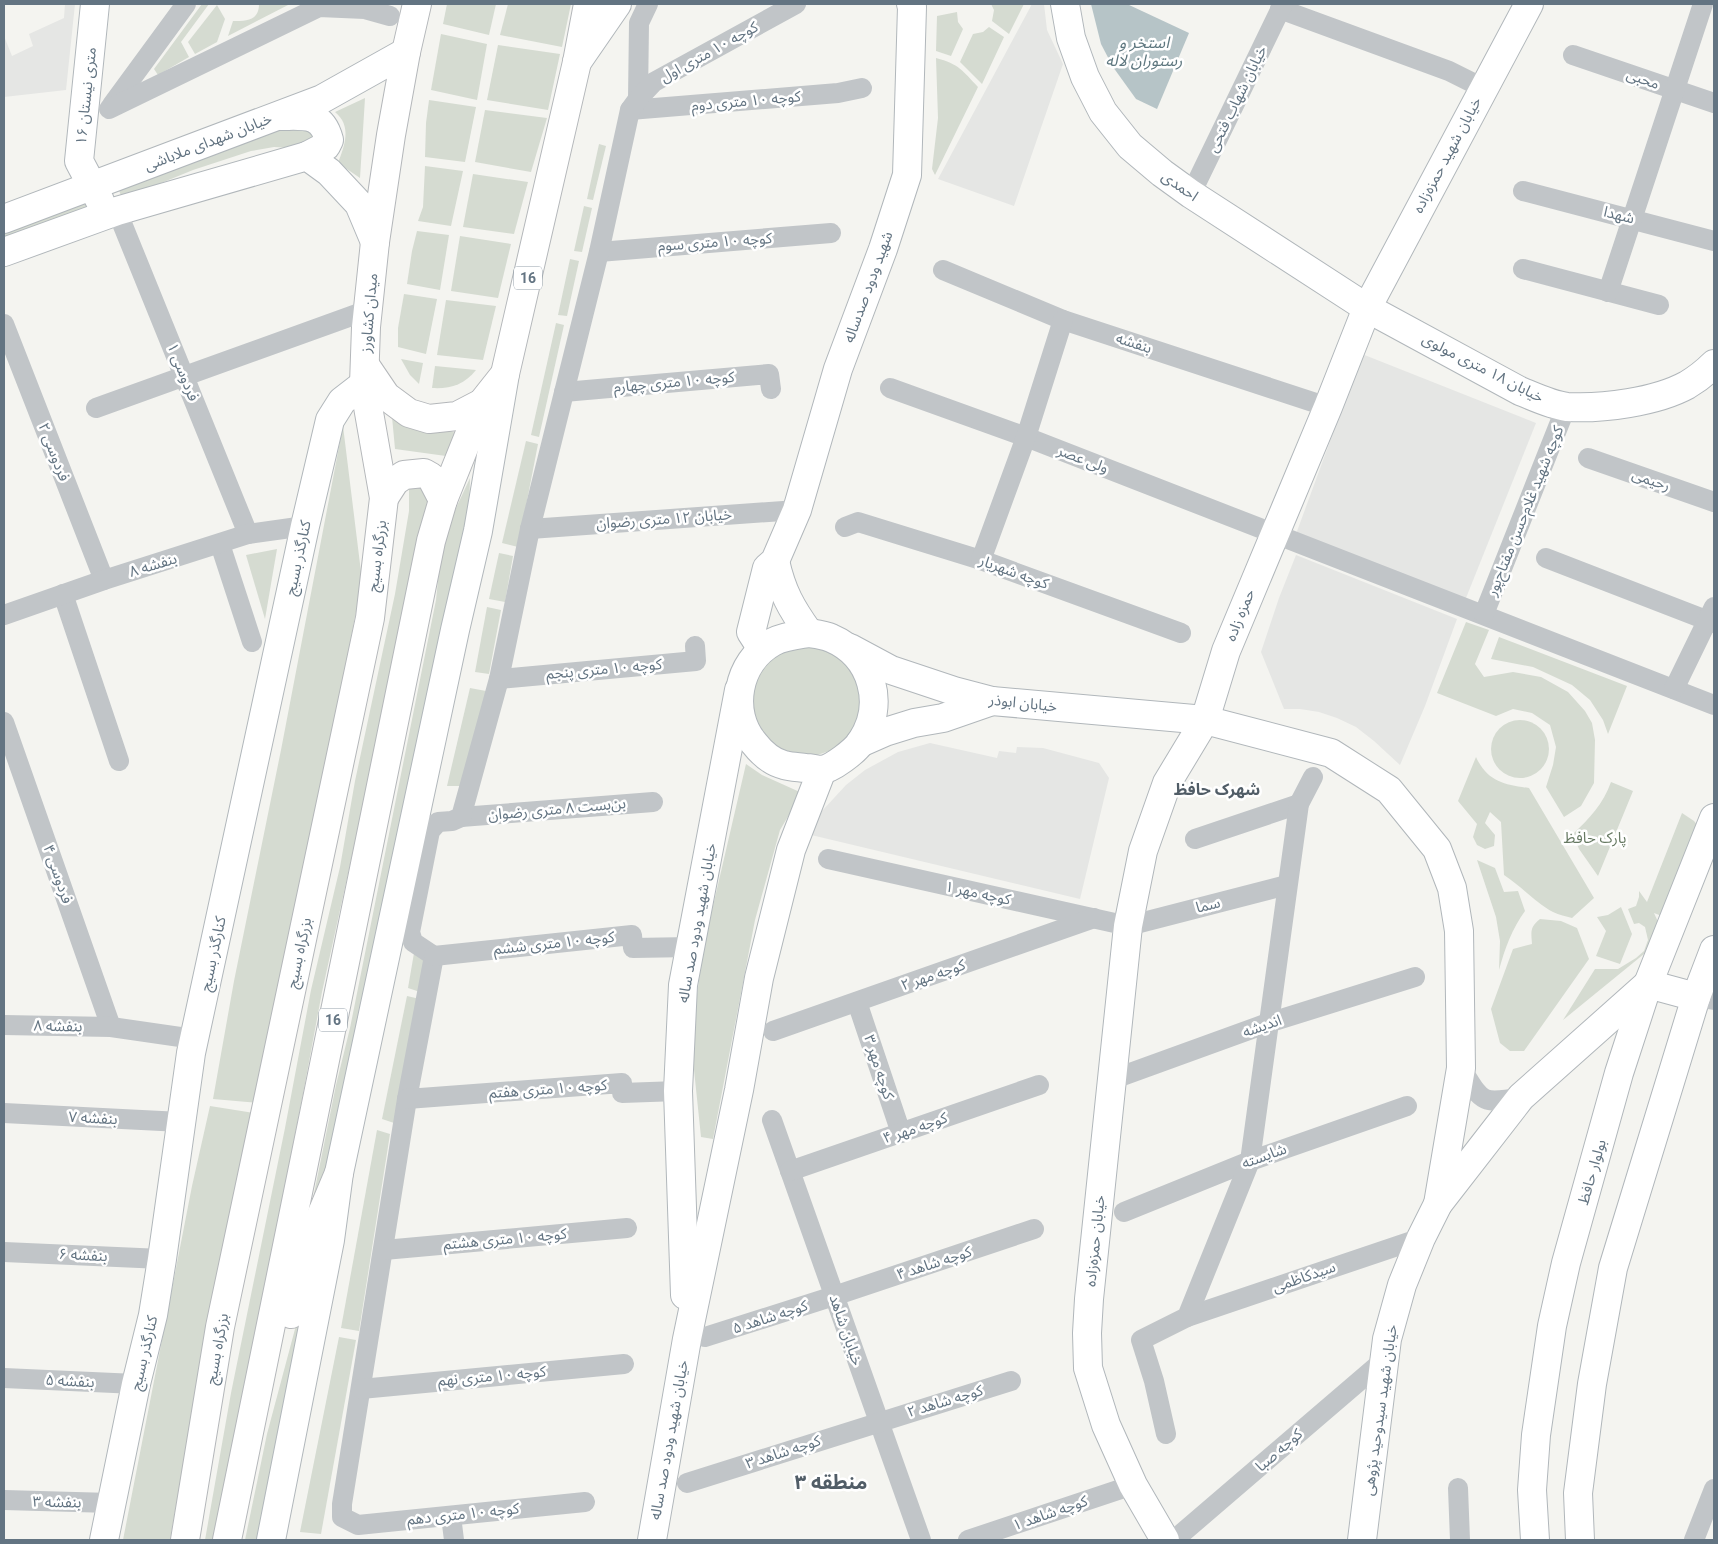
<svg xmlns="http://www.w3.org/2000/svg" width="1718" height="1544" font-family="Roboto,'Noto Sans Arabic',sans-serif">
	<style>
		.built { fill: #e5e6e4 }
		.green { fill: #d5dbd1 }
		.water { fill: #b6c4c7 }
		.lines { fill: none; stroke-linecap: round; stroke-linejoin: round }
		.secondary-casing { stroke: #b1b7bb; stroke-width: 30 }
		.highway-casing { stroke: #b4b7ba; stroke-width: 30 }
		.street { stroke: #c1c5c8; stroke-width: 20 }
		.secondary { stroke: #fff; stroke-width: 28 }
		.highway { stroke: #fff; stroke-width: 28 }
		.labels { text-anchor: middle; stroke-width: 5; stroke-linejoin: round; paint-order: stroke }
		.shield { fill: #fff; stroke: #929ea8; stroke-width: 1 }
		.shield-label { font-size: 14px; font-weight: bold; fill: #637482 }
		.street-label { font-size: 15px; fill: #637482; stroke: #fff }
		.park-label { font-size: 15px; fill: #667962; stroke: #fff }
		.water-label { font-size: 16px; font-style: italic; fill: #5e777f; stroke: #fff }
		.neighbourhood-label { font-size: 16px; font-weight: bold; fill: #515d67; stroke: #fff }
		.district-label { font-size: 20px; font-weight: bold; fill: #515d67; stroke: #fff }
	</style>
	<rect width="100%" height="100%" fill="#f4f4f0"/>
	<g class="built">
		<polygon points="65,4 75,4 66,90 4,97 4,36 12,56 33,46 29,34 64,18"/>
		<polygon points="1032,4 1044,4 1047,30 1063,64 1014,206 938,179"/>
		<polygon points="1362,354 1536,423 1464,603 1296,534"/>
		<polygon points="1296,555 1457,619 1425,706 1400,765 1374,741 1356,727 1337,718 1319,712 1300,709 1284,709 1261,652 1279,598"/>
		<polygon points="930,743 997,758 999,751 1016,753 1017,747 1043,748 1099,763 1109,778 1080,899 807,834 822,811 846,785 865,770 898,752"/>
	</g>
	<g class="green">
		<polygon points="202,4 209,4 181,42 189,57 158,75 154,69"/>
		<path d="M259,4H290L228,36L233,21C246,21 259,21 259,4Z"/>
		<polygon points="447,4 496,4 489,35 443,24"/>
		<polygon points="508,4 571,4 562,47 500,35"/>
		<polygon points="991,4 1024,4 1009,34 992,21 994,10"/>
		<polygon points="217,5 225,19 217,42 195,54 188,42"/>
		<polygon points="957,12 958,22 963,29 951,56 936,51 937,16"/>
		<polygon points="989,27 1004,37 982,84 960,62 973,34 983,32"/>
		<polygon points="441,34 487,44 477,100 431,90"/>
		<polygon points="498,45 560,54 548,110 487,100"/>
		<path d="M936,58C959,64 963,71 978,87L935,175L932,169L938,118Z"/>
		<path d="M365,98L360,178L338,163C345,145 352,126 335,112Z"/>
		<polygon points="429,100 476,107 465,162 425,157 426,123"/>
		<polygon points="485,110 547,118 531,172 475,162"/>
		<polygon points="278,127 311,129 316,134 309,149 274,147 251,151 193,170 122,199 119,190"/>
		<polygon points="599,144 606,146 593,200 587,199"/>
		<polygon points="425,166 463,171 451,226 418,221 423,207"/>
		<polygon points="473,174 528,182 514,234 463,227"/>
		<polygon points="80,198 93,202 89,210 4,243 4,228"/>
		<polygon points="584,206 592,208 582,252 574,251"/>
		<polygon points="417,231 449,235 440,290 407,284 412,251"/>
		<polygon points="460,236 511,244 498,298 451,291"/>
		<polygon points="570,259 579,261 567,316 558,315"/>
		<polygon points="404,294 437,299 426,354 398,347 398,328"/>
		<polygon points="446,300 496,306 483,360 437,355"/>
		<polygon points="556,323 564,325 539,437 531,435"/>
		<polygon points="401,359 423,363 419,384 410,375"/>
		<path d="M435,366L476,370C464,385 450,389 432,388Z"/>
		<polygon points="392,417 461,434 446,456 395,449"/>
		<polygon points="343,426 362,580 336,716 258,1103 213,1099 234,981 281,750"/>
		<polygon points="526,441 538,444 518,547 502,543"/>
		<polygon points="470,478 469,511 351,1075 320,1190 306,1233 336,1085 350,1028 436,600 441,551 450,521"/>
		<polygon points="415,479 430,490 411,567 369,778 322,992 303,1094 215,1540 205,1540 231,1393 285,1128 311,990 340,867 355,781 395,594 409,511 409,487"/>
		<polygon points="277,549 265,619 246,555"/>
		<polygon points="499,553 513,556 505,602 489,599"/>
		<polygon points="487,607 501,610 489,674 475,672"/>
		<polygon points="1466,622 1489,630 1475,664 1484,677 1513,672 1541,677 1568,692 1585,711 1592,723 1595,740 1594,783 1581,806 1564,817 1546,787 1553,765 1556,747 1550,725 1532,713 1513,709 1496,716 1437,693"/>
		<polygon points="1499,637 1627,686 1608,734 1603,720 1590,700 1572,685 1533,667 1491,659"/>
		<circle cx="806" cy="701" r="55"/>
		<polygon points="470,688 486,691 463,786 447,786"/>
		<circle cx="1520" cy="749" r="29"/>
		<path d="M1476,757C1487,781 1504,785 1529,788L1594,898L1572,918C1566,916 1559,915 1553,912C1536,903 1521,886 1504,875L1501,822L1490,812L1485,823L1495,835L1494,846L1485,849L1477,845L1473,837L1477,824L1458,801Z"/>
		<polygon points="746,764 762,775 802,793 780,830 755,920 713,1139 701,1137 691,1041 703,949"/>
		<path d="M1611,782L1633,791L1598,876L1579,849L1573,834C1590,818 1603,804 1611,782Z"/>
		<polygon points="1682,813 1694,821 1703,832 1667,918 1654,913 1659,924 1655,945 1563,1020 1595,969 1618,969 1636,958 1644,951 1648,940 1645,927 1639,923 1634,924 1628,909 1636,906 1639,897 1639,891 1647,902"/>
		<path d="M1477,860L1495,868L1504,892L1518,891L1525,911C1512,929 1505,948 1499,970L1500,941L1496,917Z"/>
		<polygon points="1621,907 1632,934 1620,964 1596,956 1606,931 1597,917 1608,915"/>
		<path d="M1540,919L1561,921L1577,928L1589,959L1524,1051H1510L1500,1043L1491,1009L1513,949L1532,944C1531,931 1530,927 1540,919Z"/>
		<polygon points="414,953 426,961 420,992 408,988"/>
		<polygon points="407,996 420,999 394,1123 382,1119"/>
		<polygon points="210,1106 254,1113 187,1442 170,1540 123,1540 192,1186"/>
		<polygon points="377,1130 390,1134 359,1331 341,1328"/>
		<polygon points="323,1224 261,1540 245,1540 267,1434"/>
		<polygon points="339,1337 356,1340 321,1534 300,1532"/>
	</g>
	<polygon class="water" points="1091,4 1127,4 1189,33 1157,109 1136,99 1113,67 1101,44"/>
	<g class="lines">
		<defs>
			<g id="secondary">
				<polyline points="95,4 79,161 100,201"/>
				<path d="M1065,4L1071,38L1085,77L1103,112L1130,146L1162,173L1191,194L1367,308L1520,391C1535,397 1551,405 1567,407C1602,409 1656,402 1687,385C1697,379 1706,372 1714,364"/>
				<polyline points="577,62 617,4"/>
				<path d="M281,116C304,116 322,112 329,140L326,146L307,156"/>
				<polyline points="4,219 322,99 406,52"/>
				<polyline points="4,252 117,211 307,156 329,172 359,204 375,242"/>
				<path d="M775,561C782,592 791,608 809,633"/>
				<path d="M809,633C816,634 825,635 831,638C873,656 886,705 861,742C855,751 832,769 821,770C817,770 811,768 806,768C799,767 791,767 784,765C772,762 761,752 754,743C728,712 737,662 773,642C784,636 797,635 809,633Z"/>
				<polyline points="850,648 891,670 954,691 992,701 1205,720 1331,753 1389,790 1437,849 1452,888 1459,931 1461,1068 1438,1204"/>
				<polyline points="762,649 751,632 767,568 775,561 797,510 838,369 883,249 907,175 912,7 911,4"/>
				<polyline points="860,743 885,732 914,723 943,718 992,701"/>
				<polyline points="685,1295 678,1091 683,985 739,690"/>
				<polyline points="104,1540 136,1384 153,1315 162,1259 191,1053 305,526 330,420 342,401 364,384"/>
				<polyline points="271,1540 330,1240 339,1173 455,630 478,531 505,374"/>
				<polyline points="652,1540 687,1339 739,1090 759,978 791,850 822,770"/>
				<polyline points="1165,1540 1133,1485 1106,1425 1088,1368 1087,1333 1089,1299 1128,926 1143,851 1167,783 1205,720 1226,651 1328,407 1367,308 1529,4"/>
				<polyline points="1362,1540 1387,1339 1402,1285 1421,1238 1438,1204 1521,1097 1648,984 1696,997"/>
				<polyline points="1535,1540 1532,1490 1536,1435 1552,1326 1566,1263 1619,1073 1648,984 1714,818"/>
				<polyline points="1580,1540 1578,1493 1592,1384 1613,1268 1696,997 1714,950"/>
			</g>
			<g id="highway">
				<polyline points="365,365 386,396 409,413 429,419 457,416 482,403 505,374 577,62 588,4"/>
				<polyline points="384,498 395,481 404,475 424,473 431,477 443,500"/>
				<polyline points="291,1314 312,1237 339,1173"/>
				<polyline points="185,1540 220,1327 370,618 384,498 364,384 366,327 375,242 391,135 406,52 417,4"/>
				<polyline points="227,1540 431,541 443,500 482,403"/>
			</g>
		</defs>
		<use href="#secondary" class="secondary-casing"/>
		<use href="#highway" class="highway-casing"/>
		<g class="street">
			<polyline points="1280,9 1449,71 1483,88"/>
			<polyline points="1573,55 1714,103"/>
			<polyline points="638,99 639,23 648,4"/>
			<polyline points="112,105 186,4"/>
			<polyline points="109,109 319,7 365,9 390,16"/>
			<polyline points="630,110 838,93 862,88"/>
			<polyline points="1523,191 1714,241"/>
			<polyline points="1191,194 1283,4"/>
			<polyline points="117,211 248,534"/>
			<polyline points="599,252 831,233"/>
			<polyline points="1523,269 1659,305"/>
			<polyline points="943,270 1063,320 1328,407"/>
			<polyline points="1608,292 1703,4"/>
			<polyline points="4,324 104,580"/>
			<polyline points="890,388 1026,437 1714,705"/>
			<polyline points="564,392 769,374 771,389"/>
			<polyline points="96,408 368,310"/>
			<polyline points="1588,458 1714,502"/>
			<polyline points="845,527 858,522 981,560 1181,633"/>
			<polyline points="530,529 797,510"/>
			<polyline points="220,544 252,642"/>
			<polyline points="1546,558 1714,623"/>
			<polyline points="981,560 1026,437 1063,320"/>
			<polyline points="63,594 119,761"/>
			<polyline points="1484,614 1566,407"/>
			<polyline points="4,615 104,580 248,534 305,526"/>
			<polyline points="499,679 696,661 695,646"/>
			<polyline points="1674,689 1714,607"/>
			<polyline points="4,722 111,1027"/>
			<polyline points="461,817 653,802"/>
			<polyline points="1195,839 1299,804"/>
			<polyline points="828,859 1128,926 1287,885"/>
			<polyline points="434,956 413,942 410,932 430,831 438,822 452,821 461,817 499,679 530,529 599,252 630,110 638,99 654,82 796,4"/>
			<polyline points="434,956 407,1099 342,1504 342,1517 358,1525 585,1502"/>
			<polyline points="434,956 632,935 633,948 691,947"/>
			<polyline points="1696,997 1714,1000"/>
			<polyline points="857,1002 901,1133"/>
			<polyline points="4,1025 111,1027 194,1039"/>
			<polyline points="773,1031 1094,918"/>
			<path d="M1461,1068C1482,1102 1481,1105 1521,1097"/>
			<polyline points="1111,1080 1268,1023 1415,977"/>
			<polyline points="407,1099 622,1083 622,1093 678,1091"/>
			<polyline points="4,1113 181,1122"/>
			<polyline points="772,1120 921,1540"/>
			<polyline points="790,1171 1039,1085"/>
			<polyline points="1124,1212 1250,1161 1407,1106"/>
			<polyline points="384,1250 627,1228"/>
			<polyline points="4,1252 162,1259"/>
			<polyline points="1187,1317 1421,1238"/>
			<polyline points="705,1337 834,1296 1034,1229"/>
			<polyline points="4,1378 136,1384"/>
			<polyline points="361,1389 624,1364"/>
			<polyline points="1166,1434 1154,1381 1141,1340 1187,1317 1250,1161 1299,804 1313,777"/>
			<polyline points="687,1483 1011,1381"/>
			<polyline points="1458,1488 1460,1540"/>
			<polyline points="4,1500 111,1503"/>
			<polyline points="451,1516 454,1540"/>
			<polyline points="968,1540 1133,1485"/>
			<polyline points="1174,1540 1385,1359"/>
			<polyline points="1694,1540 1714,1489"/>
		</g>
		<use href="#secondary" class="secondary"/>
		<use href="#highway" class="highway"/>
	</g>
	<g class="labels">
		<g class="shield">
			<rect x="514" y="266.5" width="28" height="23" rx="4"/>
			<rect x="319" y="1008.5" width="28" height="23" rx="4"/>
		</g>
		<g class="shield-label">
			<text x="528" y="283">16</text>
			<text x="333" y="1025">16</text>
		</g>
		<g class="street-label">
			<text transform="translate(709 52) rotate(-29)" y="5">کوچه ۱۰ متری اول</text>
			<text transform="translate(1643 79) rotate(19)" y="5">محبی</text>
			<text transform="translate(86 96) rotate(-84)" y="5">۱۶ متری نیستان</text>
			<text transform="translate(1237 99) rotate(-64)" y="5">خیابان شهاب فتحی</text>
			<text transform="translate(746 101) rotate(-5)" y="5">کوچه ۱۰ متری دوم</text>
			<text transform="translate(208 142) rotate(-21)" y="5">خیابان شهدای ملاباشی</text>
			<text transform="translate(1447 155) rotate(-62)" y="5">خیابان شهید حمزه‌زاده</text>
			<text transform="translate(1180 186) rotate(35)" y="5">احمدی</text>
			<text transform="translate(1619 215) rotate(14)" y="5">شهدا</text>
			<text transform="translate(715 242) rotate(-4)" y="5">کوچه ۱۰ متری سوم</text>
			<text transform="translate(868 287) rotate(-70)" y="5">شهید ودود صدساله</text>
			<text transform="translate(369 313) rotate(-85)" y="5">میدان کشاورز</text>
			<text transform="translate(1134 343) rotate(18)" y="5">بنفشه</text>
			<text transform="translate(1483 368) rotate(27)" y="5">خیابان ۱۸ متری مولوی</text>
			<text transform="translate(183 372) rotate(68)" y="5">فردوسی ۱</text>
			<text transform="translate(674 382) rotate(-5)" y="5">کوچه ۱۰ متری چهارم</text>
			<text transform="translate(54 452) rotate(69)" y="5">فردوسی ۲</text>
			<text transform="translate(1083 459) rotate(21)" y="5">ولی عصر</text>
			<text transform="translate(1651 480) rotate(19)" y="5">رحیمی</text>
			<text transform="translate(1525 511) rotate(-68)" y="5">کوچه شهید غلام‌حسن مفتاح‌پور</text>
			<text transform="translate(664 519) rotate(-4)" y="5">خیابان ۱۲ متری رضوان</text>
			<text transform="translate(377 556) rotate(-83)" y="5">بزرگراه بسیج</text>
			<text transform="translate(298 558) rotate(-78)" y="5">کنارگذر بسیج</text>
			<text transform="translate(153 565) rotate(-17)" y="5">بنفشه ۸</text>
			<text transform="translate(1014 572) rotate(20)" y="5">کوچه شهریار</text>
			<text transform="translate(1240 615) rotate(-68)" y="5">حمزه زاده</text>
			<text transform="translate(604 669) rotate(-5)" y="5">کوچه ۱۰ متری پنجم</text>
			<text transform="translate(1023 703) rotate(6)" y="5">خیابان ابوذر</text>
			<text transform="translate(557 809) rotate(-5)" y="5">بن‌بست ۸ متری رضوان</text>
			<text transform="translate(58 874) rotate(71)" y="5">فردوسی ۴</text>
			<text transform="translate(978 893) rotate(12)" y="5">کوچه مهر ۱</text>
			<text transform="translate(1208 905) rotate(-14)" y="5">سما</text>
			<text transform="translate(697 923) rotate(-80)" y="5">خیابان شهید ودود صد ساله</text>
			<text transform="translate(554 943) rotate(-6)" y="5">کوچه ۱۰ متری ششم</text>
			<text transform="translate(299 953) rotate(-78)" y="5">بزرگراه بسیج</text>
			<text transform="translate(213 954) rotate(-78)" y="5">کنارگذر بسیج</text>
			<text transform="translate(933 975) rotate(-19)" y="5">کوچه مهر ۲</text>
			<text transform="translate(58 1026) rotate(1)" y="5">بنفشه ۸</text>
			<text transform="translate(1262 1026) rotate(-19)" y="5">اندیشه</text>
			<text transform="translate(879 1067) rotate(72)" y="5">کوچه مهر ۳</text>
			<text transform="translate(548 1089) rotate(-4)" y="5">کوچه ۱۰ متری هفتم</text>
			<text transform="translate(93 1118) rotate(3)" y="5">بنفشه ۷</text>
			<text transform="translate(915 1128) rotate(-19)" y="5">کوچه مهر ۴</text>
			<text transform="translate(1264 1156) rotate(-20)" y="5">شایسته</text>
			<text transform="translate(1592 1172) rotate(-74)" y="5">بولوار حافظ</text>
			<text transform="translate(505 1239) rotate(-5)" y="5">کوچه ۱۰ متری هشتم</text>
			<text transform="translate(1095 1241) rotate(-84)" y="5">خیابان حمزه‌زاده</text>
			<text transform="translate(83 1255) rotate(3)" y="5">بنفشه ۶</text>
			<text transform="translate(934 1263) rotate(-18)" y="5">کوچه شاهد ۴</text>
			<text transform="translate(1304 1277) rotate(-19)" y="5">سیدکاظمی</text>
			<text transform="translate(770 1317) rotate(-18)" y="5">کوچه شاهد ۵</text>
			<text transform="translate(846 1330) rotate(71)" y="5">خیابان شاهد</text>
			<text transform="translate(217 1349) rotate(-80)" y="5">بزرگراه بسیج</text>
			<text transform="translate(144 1353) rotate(-77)" y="5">کنارگذر بسیج</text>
			<text transform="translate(492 1376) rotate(-5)" y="5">کوچه ۱۰ متری نهم</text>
			<text transform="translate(70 1381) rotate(3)" y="5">بنفشه ۵</text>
			<text transform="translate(945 1401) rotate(-17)" y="5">کوچه شاهد ۲</text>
			<text transform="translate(1380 1410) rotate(-82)" y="5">خیابان شهید سیدوحید پژوهی</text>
			<text transform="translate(669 1440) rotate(-80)" y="5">خیابان شهید ودود صد ساله</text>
			<text transform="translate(1279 1450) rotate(-41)" y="5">کوچه صبا</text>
			<text transform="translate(783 1452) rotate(-18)" y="5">کوچه شاهد ۳</text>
			<text transform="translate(57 1502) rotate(1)" y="5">بنفشه ۳</text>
			<text transform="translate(1050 1513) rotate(-19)" y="5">کوچه شاهد ۱</text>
			<text transform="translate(463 1514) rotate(-6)" y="5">کوچه ۱۰ متری دهم</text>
		</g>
		<g class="park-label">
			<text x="1595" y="843">پارک حافظ</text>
		</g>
		<g class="water-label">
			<text x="1144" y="48">استخر و<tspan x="1144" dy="18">رستوران لاله</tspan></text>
		</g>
		<g class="neighbourhood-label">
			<text x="1217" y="795">شهرک حافظ</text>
		</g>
		<g class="district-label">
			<text x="831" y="1489">منطقه ۳</text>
		</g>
	</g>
	<rect width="1718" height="1544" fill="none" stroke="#637482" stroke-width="10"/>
</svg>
